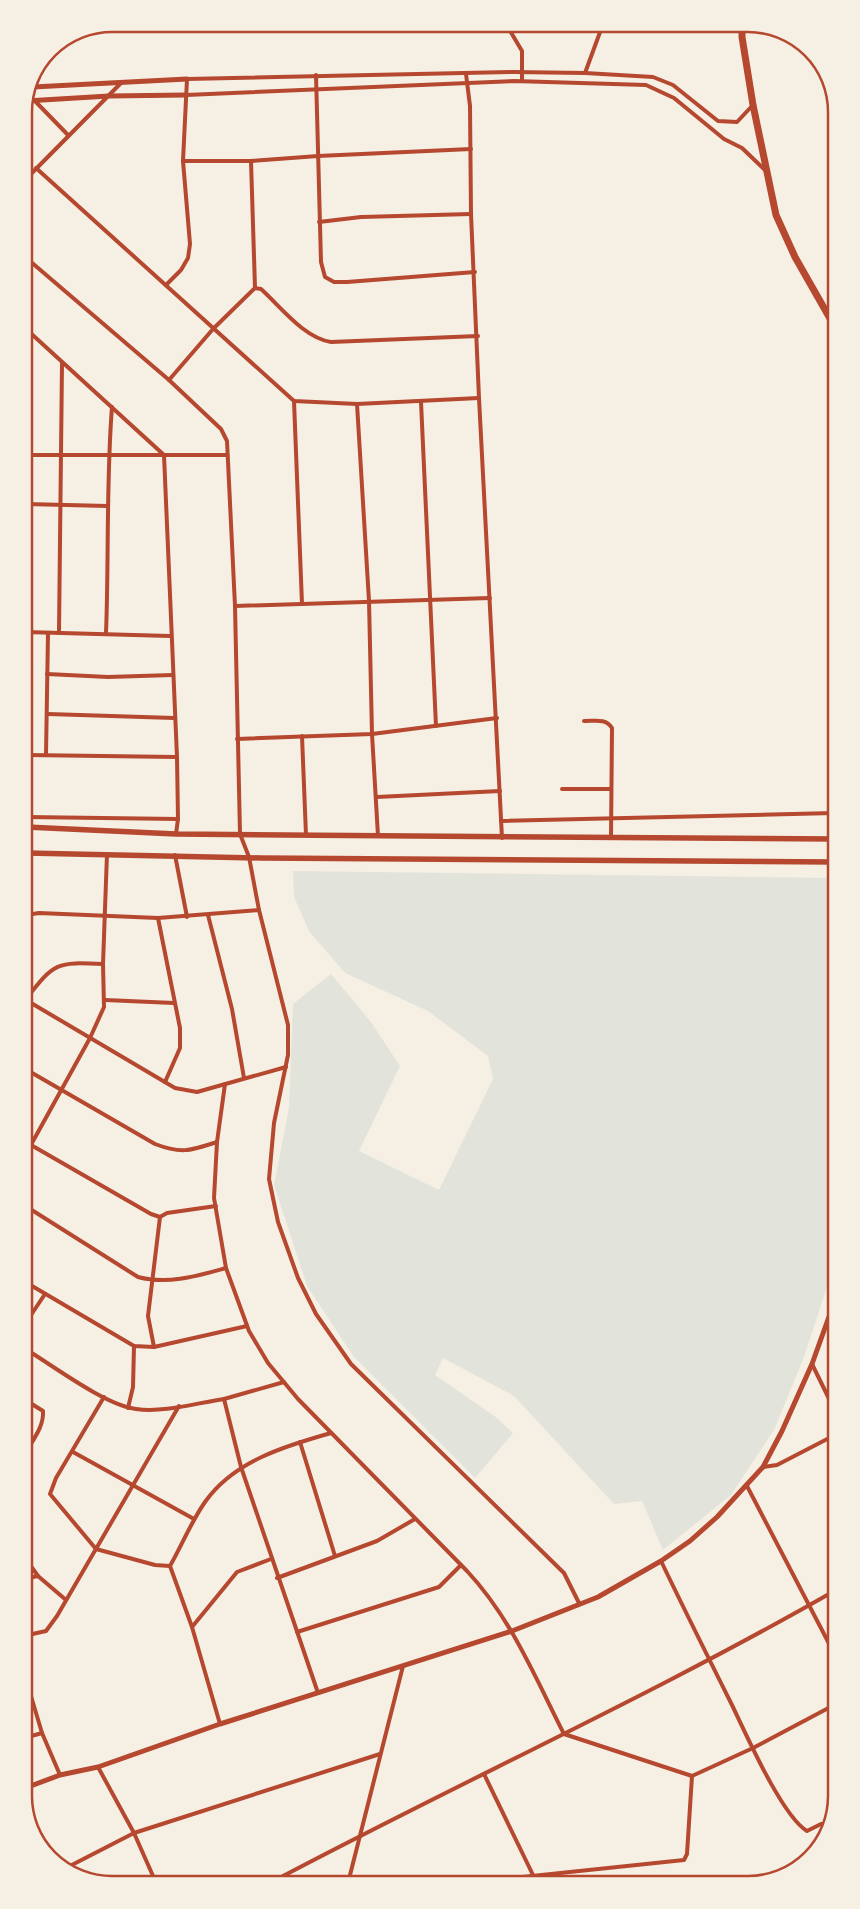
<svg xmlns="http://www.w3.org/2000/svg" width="860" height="1909" font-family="'Roboto Condensed',sans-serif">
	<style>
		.green { fill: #e2e4dc }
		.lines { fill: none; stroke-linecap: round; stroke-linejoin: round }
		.minor { stroke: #b5482f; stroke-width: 4 }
		.secondary { stroke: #b5482f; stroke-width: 5 }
		.primary { stroke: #b5482f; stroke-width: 5.5 }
		.motorway { stroke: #b5482f; stroke-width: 7 }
		.rim { fill: none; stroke: #b5482f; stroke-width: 2.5 }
	</style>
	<rect width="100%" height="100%" fill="#f6efe4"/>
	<polygon class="green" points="293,871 834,878 835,1263 804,1357 774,1430 731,1495 663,1550 642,1501 614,1504 514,1396 443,1358 435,1375 497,1418 513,1433 475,1478 354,1357 307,1286 274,1185 289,1108 293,1004 331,974 371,1022 400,1066 359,1151 439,1190 493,1079 488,1056 428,1011 345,973 309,931 294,897"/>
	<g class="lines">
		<g class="minor">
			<polyline points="506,24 522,51 522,81"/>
			<polyline points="585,73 603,24"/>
			<polyline points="466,74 470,106 471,214 479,398 502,838"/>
			<polyline points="316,75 321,262 325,277 334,282 347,282 475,272"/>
			<polyline points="186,95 514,81 646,85 674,98 724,139 742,148 765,170"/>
			<polyline points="35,101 68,135"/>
			<polyline points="183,161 251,161 318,156 471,149"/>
			<path d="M251,161L255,288L261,289C281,307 304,338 331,342L478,336"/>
			<polyline points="36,168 294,401 357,404 479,398"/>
			<polyline points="24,181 122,82"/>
			<polyline points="319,222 361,217 471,214"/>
			<polyline points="24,256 169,380 221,429 227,441 235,606 240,834 249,857 259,910 288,1025 288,1055 274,1123 269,1179 278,1222 298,1278 316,1314 351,1364 564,1573 579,1603"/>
			<polyline points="166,285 181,270 188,258 190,244 183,161 187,79 513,72 585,73 653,77 673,85 718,121 737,122 752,106"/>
			<polyline points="25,328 164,455 177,757 178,819 176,834"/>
			<polyline points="169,380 213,329 255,288"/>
			<polyline points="294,401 302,604"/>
			<polyline points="421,402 436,726"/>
			<polyline points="357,404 369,601 372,734 378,836"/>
			<polyline points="25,455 226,455"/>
			<polyline points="25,504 108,506"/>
			<polyline points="235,606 490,598"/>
			<polyline points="25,632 170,636"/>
			<polyline points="59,632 62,363"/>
			<path d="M106,633C109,557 106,482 112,407"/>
			<polyline points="47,674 108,677 173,675"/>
			<polyline points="48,714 174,718"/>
			<path d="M584,721C595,721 606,718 612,728L611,838"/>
			<polyline points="302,736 306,835"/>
			<polyline points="237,739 372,734 497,718"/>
			<polyline points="26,755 177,757"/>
			<polyline points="46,755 48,633"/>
			<polyline points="562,789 610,789"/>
			<polyline points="377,797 500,791"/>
			<polyline points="26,817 178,819"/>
			<polyline points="501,821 834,813"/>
			<polyline points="175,855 187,917"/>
			<polyline points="26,915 39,913 158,918 259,910"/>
			<polyline points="208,915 232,1009 244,1078"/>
			<polyline points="158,918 180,1028 180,1048 165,1082"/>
			<path d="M26,999C55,962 56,962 103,964"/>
			<polyline points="26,1000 175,1088 197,1092 286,1067"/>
			<polyline points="105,1000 174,1003"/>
			<path d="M27,1070L155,1144C181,1154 190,1151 217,1142"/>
			<path d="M225,1084L217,1142L214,1198L226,1268L249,1331L268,1363L298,1399L467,1571C511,1618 535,1677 564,1734L692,1776L753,1748L836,1704"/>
			<polyline points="31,1145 151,1214 160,1217 167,1213 216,1206"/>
			<polyline points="27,1152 90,1038 104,1007 103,964 107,854"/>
			<path d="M27,1207L138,1277C168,1285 197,1276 226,1268"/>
			<polyline points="27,1283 134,1346 154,1347 247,1326"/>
			<polyline points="27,1321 45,1294"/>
			<polyline points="154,1347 148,1316 160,1217"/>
			<path d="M27,1350C55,1367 105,1405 136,1409C164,1413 196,1403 224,1399L241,1467L318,1693"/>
			<polyline points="812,1364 835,1411"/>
			<path d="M104,1397L56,1478L50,1494L96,1549L155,1565L170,1566C182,1545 191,1522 205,1502C234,1461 285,1446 331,1433"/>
			<polyline points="224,1399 284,1382"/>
			<path d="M27,1401L43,1411C44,1425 35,1437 28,1449"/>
			<polyline points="128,1408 133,1387 134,1346"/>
			<polyline points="300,1442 335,1556"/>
			<polyline points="73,1452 194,1519"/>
			<polyline points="763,1467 777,1465 835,1435"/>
			<polyline points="747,1486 836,1657"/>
			<path d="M661,1561C684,1609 708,1657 732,1705C746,1734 782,1816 807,1831L821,1824H827"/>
			<polyline points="28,1562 38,1576 66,1600"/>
			<polyline points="170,1566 192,1627 220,1724"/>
			<polyline points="28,1578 38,1576"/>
			<polyline points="277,1578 377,1541 415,1519"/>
			<polyline points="192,1627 237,1572 271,1559"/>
			<polyline points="297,1632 439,1587 461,1565"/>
			<polyline points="28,1635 46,1631 57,1616 179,1406"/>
			<polyline points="28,1686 42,1733 60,1775"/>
			<polyline points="28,1737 42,1733"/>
			<polyline points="98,1767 134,1833 157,1885"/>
			<polyline points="484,1774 533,1875"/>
			<polyline points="64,1869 134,1833 380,1754"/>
			<polyline points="348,1883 403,1666"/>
			<polyline points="466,1883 684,1860 687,1854 692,1776"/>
			<path d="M268,1884C456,1784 651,1696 836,1590"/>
		</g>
		<g class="secondary">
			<polyline points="33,87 187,79"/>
			<polyline points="26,101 109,96 186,95"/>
			<polyline points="28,1787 60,1775 98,1767 220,1724 512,1631 598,1597 661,1561 690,1541 717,1517 763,1467 782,1431 812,1364 835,1300"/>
		</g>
		<g class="primary">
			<polyline points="26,827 176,834 284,835 834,839"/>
			<polyline points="26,853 261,858 834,862"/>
		</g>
		<polyline class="motorway" points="742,24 742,37 753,105 776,215 795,257 832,322"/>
	</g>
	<path d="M0 0H860V1909H0ZM112 32H748A80 80 0 0 1 828 112V1796A80 80 0 0 1 748 1876H112A80 80 0 0 1 32 1796V112A80 80 0 0 1 112 32Z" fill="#f6efe4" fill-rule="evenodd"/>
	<path class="rim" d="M112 32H748A80 80 0 0 1 828 112V1796A80 80 0 0 1 748 1876H112A80 80 0 0 1 32 1796V112A80 80 0 0 1 112 32Z"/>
</svg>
